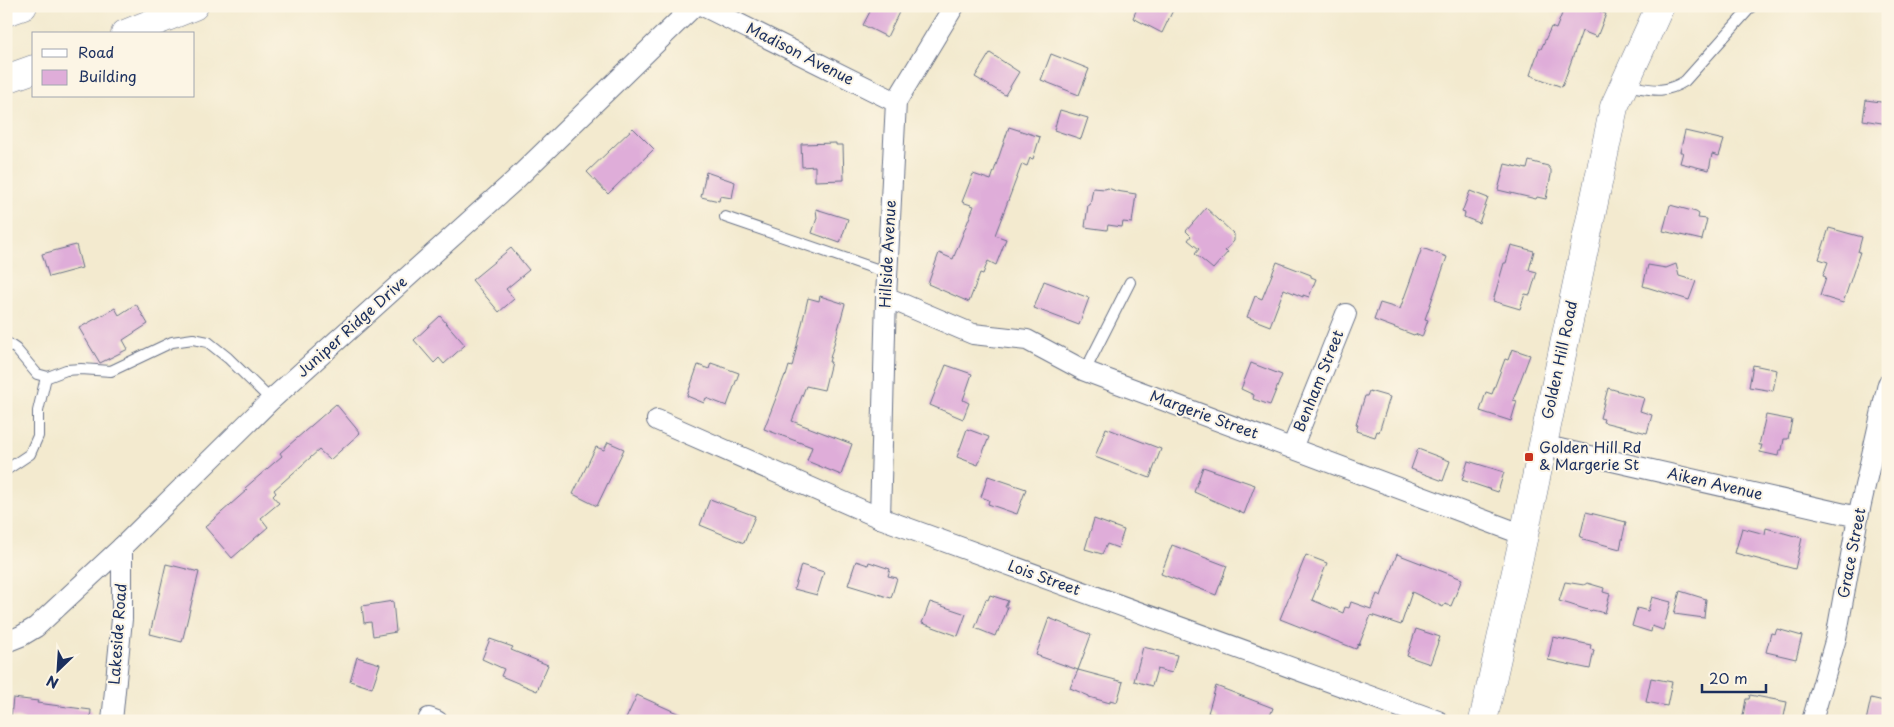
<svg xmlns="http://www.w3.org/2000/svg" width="1894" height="727" font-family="'Playpen Sans',sans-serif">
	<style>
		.building { fill: #dfadd9 }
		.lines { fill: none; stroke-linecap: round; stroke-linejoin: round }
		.lane-casing { stroke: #677086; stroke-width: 12 }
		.street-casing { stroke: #677086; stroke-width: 22 }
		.secondary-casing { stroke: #677086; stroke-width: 29 }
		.highway-casing { stroke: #677086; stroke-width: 29 }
		.lane { stroke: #fff; stroke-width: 10 }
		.street { stroke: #fff; stroke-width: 20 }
		.secondary { stroke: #fff; stroke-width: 28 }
		.highway { stroke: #fff; stroke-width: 28 }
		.poi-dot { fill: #c8321e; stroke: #fcf5e5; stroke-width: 2 }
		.labels { text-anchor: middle; stroke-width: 4; stroke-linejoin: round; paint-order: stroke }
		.street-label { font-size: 15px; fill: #1b2f5e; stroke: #fcf5e5 }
		.poi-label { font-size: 15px; fill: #1b2f5e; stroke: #fcf5e5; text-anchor: start }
	</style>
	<rect width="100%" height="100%" fill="#fcf5e5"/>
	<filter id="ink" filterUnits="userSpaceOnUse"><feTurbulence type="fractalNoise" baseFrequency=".02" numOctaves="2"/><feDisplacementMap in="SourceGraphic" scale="10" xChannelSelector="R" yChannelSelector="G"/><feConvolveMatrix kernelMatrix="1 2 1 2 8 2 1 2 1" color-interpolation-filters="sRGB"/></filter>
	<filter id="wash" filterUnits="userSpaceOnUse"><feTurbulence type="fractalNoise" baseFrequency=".0096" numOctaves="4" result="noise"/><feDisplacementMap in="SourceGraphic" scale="20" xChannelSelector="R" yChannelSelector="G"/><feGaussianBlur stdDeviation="1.12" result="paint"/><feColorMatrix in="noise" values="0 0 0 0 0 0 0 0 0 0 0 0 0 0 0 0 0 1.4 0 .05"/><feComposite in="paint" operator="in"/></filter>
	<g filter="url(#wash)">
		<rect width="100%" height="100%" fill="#f3eacf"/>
		<g id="blocks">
			<g class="building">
				<polygon points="873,6 902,6 887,37 863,25"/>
				<polygon points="1138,6 1175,6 1162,33 1133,18"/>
				<polygon points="1565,6 1587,6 1606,14 1597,37 1582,31 1562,87 1530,75 1539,49 1541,49 1551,27 1556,29"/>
				<polygon points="990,53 1019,72 1005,95 975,77"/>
				<polygon points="1051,54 1089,69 1079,95 1041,80"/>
				<polygon points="1866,100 1888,103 1888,124 1863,120"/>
				<polygon points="1060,110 1088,118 1081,139 1054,130"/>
				<polygon points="1009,127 1040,137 1033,159 1030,158 1027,166 1022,164 995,235 1006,239 996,265 988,261 983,274 980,273 969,302 928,284 939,253 953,259 974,206 962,202 973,174 991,180"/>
				<polygon points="633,128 654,149 608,194 587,172"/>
				<polygon points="1685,131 1724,140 1719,156 1712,154 1709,170 1680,163 1683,152 1680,152"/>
				<polygon points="836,143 836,145 843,145 844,180 815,181 815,166 802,167 801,144"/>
				<polygon points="1529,161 1548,166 1551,170 1551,175 1546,199 1537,197 1536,199 1498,190 1505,164 1527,169"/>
				<polygon points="706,172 735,182 732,198 720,196 719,201 701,197"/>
				<polygon points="1093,188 1105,189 1108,188 1116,191 1136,194 1132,223 1123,222 1122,227 1108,225 1107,230 1085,227 1088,205 1090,205"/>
				<polygon points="1470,191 1488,198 1479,223 1464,217 1465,213 1462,212"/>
				<polygon points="1670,205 1696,212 1699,214 1698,218 1707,219 1702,240 1663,231"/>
				<polygon points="1206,208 1234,234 1234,241 1225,251 1228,252 1213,269 1195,254 1199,249 1188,240 1191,236 1186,231"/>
				<polygon points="816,209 848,219 840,243 812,233 817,218"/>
				<polygon points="1829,228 1862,237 1858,252 1860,252 1843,303 1820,296 1826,277 1823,276 1828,262 1819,259"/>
				<polygon points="76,245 82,268 49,277 42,254"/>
				<polygon points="1511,245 1534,251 1529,270 1537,272 1530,295 1525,294 1520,309 1493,301 1504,263 1506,263"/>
				<polygon points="511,248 529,270 506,289 514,299 499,312 472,280"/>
				<polygon points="1422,248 1447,257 1425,319 1428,320 1422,337 1415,334 1414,335 1374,320 1380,303 1400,309"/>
				<polygon points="1277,262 1311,275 1311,277 1316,279 1309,297 1303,295 1303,297 1284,289 1270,326 1247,317 1255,296 1262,299"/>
				<polygon points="1676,264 1679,276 1696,281 1689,300 1643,286 1648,265 1666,268"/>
				<polygon points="1044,281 1089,298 1079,325 1034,308"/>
				<polygon points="820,296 845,304 829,362 831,362 824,390 806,386 792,421 852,444 841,475 807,461 812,447 764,429 785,375 786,376 789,366 792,367 808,298 819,301"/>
				<polygon points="136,304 148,324 123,340 128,349 100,363 79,328 115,308 119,315"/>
				<polygon points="440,316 465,345 444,364 439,358 434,363 414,340"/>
				<polygon points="1512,349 1530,355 1513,400 1517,401 1511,421 1480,411 1486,392 1492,394 1505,359 1508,360"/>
				<polygon points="711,363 739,373 727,406 706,398 704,403 687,396 698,365 709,369"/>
				<polygon points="1251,363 1282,375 1270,405 1253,399 1254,395 1241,389"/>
				<polygon points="946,365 972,374 963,400 969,403 963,419 930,405"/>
				<polygon points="1753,365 1777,370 1773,391 1749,387"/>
				<polygon points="1608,388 1644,398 1640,411 1652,415 1647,433 1603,422 1604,419 1600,418"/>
				<polygon points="1369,391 1390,397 1379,432 1377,431 1375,437 1356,431 1358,425 1356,424 1365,396 1367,396"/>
				<polygon points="336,404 360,433 330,460 319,450 274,490 276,493 273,496 279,503 261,518 268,527 232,558 205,527 247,490 245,488 282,456 280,453"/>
				<polygon points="1766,415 1792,420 1788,439 1784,439 1782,450 1779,450 1778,456 1760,452 1762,445 1759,445"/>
				<polygon points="1106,428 1161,449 1150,478 1095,457"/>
				<polygon points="967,429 989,437 978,465 957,457"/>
				<polygon points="608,442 624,449 597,506 573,494 596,447 604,450"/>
				<polygon points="1418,449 1450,461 1443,481 1411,469"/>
				<polygon points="1468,461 1504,472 1498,492 1462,480"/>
				<polygon points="1203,467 1255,485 1244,514 1194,492"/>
				<polygon points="988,476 1026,489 1017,514 988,504 989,500 981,497"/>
				<polygon points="710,499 755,516 744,543 700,525"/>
				<polygon points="1586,512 1626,522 1620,549 1583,539 1584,538 1580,537"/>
				<polygon points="1094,519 1124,530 1118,548 1107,544 1102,554 1085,549"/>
				<polygon points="1742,528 1765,534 1766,528 1802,538 1795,569 1735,553"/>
				<polygon points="1172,545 1227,566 1216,595 1161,574"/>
				<polygon points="1397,554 1462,579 1451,606 1445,604 1443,607 1412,592 1401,625 1371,615 1359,645 1358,644 1356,649 1280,619 1306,555 1327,563 1312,600 1343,613 1345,607 1349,608 1351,602 1371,609 1377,594 1381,596"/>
				<polygon points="856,561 868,565 869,562 890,569 888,576 897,578 891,598 848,585"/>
				<polygon points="166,564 199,572 182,642 150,634"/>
				<polygon points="801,565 824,572 817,595 794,589"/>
				<polygon points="1565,582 1584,585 1587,583 1604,588 1603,592 1610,594 1605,613 1592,610 1591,611 1559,601"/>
				<polygon points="1680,591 1706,599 1704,618 1674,614"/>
				<polygon points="990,595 1008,601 1005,607 1008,607 999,631 997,631 995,636 975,628 986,599 988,600"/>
				<polygon points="1652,597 1671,602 1663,630 1652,626 1651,632 1632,626 1637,608 1648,611"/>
				<polygon points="393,601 396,632 373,636 371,622 364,623 362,606"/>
				<polygon points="930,602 966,614 958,636 922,623"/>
				<polygon points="1049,618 1091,635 1078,670 1036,655"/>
				<polygon points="1416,629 1440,637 1430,664 1407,656"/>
				<polygon points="1777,629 1802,636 1796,659 1766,652 1771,633 1775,634"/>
				<polygon points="1553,637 1591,645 1590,649 1594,650 1590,669 1548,660"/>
				<polygon points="490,639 513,647 511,650 548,665 537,691 501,676 504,669 482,659"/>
				<polygon points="1143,647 1177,655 1172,673 1157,669 1152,686 1134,681"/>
				<polygon points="357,657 380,664 372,688 350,681"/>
				<polygon points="1078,670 1123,682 1117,702 1110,700 1110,703 1089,697 1089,696 1070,688"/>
				<polygon points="1651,678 1672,682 1667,706 1646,702"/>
				<polygon points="1216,686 1273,708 1268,721 1217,721 1218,717 1208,713"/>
				<polygon points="637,695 695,721 625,721"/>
				<polygon points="1750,695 1787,702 1783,721 1742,721 1746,699 1749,699"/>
				<polygon points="13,698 38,701 37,703 91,710 90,721 24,721 24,719 11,717"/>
				<polygon points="1871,698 1888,702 1888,721 1866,721"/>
			</g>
		</g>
	</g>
	<g filter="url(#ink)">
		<use href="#blocks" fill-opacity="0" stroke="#677086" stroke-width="1"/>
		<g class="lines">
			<defs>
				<g id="lane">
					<path d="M1625,85C1650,89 1663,95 1685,81L1752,6"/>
					<polyline points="725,217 888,273"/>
					<polyline points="6,342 16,349 37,374 48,377 66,370 81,369 111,371 172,342 193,339 208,342 228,358 271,400"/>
					<polyline points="1085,371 1130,282"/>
					<polyline points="6,470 30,454 38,436 38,411 46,377"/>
				</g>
				<g id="street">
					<polyline points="703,6 896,102"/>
					<polyline points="886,297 973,334 1027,340 1085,371 1524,535"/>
					<polyline points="657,420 880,518 1438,721"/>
					<polyline points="1542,445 1858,517"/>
					<polyline points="1292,448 1346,314"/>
					<polyline points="880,518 886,297 896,102 954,6"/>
					<polyline points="6,642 21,636 36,627 122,547 271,400 514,181 694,6"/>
					<polyline points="429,718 437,721"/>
					<polyline points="112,721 122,619 122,547"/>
					<polyline points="1812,721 1836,638 1858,517 1888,384"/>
				</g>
				<polyline id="secondary" points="1483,721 1524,535 1614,107 1660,6"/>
				<g id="highway">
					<polyline points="6,12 23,6"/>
					<polyline points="125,34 194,6"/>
					<polyline points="6,79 34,69"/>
				</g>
			</defs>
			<use href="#lane" class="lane-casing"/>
			<use href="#street" class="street-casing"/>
			<use href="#secondary" class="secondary-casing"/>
			<use href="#highway" class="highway-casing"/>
			<use href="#lane" class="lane"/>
			<use href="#street" class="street"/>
			<use href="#secondary" class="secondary"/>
			<use href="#highway" class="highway"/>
		</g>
	</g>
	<rect class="poi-dot" x="1524" y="452" width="10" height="10" rx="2.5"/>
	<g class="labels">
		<g class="street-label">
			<text transform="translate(800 54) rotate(27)" y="5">Madison Avenue</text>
			<text transform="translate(888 254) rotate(-87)" y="5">Hillside Avenue</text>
			<text transform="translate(352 327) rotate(-42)" y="5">Juniper Ridge Drive</text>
			<text transform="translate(1560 360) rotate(-78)" y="5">Golden Hill Road</text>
			<text transform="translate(1319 381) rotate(-68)" y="5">Benham Street</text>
			<text transform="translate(1204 415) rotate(20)" y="5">Margerie Street</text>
			<text transform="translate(1715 484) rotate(13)" y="5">Aiken Avenue</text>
			<text transform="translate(1852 553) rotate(-79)" y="5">Grace Street</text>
			<text transform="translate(1044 578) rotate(20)" y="5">Lois Street</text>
			<text transform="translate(118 634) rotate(-86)" y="5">Lakeside Road</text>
		</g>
		<g class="poi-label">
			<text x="1539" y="453">Golden Hill Rd<tspan x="1539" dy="17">&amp; Margerie St</tspan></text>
		</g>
	</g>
	<rect width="1894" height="727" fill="none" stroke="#fcf5e5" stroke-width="25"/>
	<rect x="32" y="32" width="162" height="65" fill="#fcf5e5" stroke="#a2a6af"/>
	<rect x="42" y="49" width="25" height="8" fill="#ffffff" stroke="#a2a6af"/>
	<text x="78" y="58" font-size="15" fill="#1b2f5e">Road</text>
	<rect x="42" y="70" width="25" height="15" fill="#dfadd9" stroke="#a2a6af"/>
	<text x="78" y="82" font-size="15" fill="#1b2f5e">Building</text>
	<g transform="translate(58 670) rotate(205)" stroke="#fcf5e5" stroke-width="4" paint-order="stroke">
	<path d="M0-4L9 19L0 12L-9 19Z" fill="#1b2f5e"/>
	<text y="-8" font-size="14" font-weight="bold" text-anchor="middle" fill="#1b2f5e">N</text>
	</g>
	<path d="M1702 684v8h64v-8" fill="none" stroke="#1b2f5e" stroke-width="2.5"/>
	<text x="1709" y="684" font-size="15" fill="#1b2f5e" stroke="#fcf5e5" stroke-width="4" paint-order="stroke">20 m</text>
</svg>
